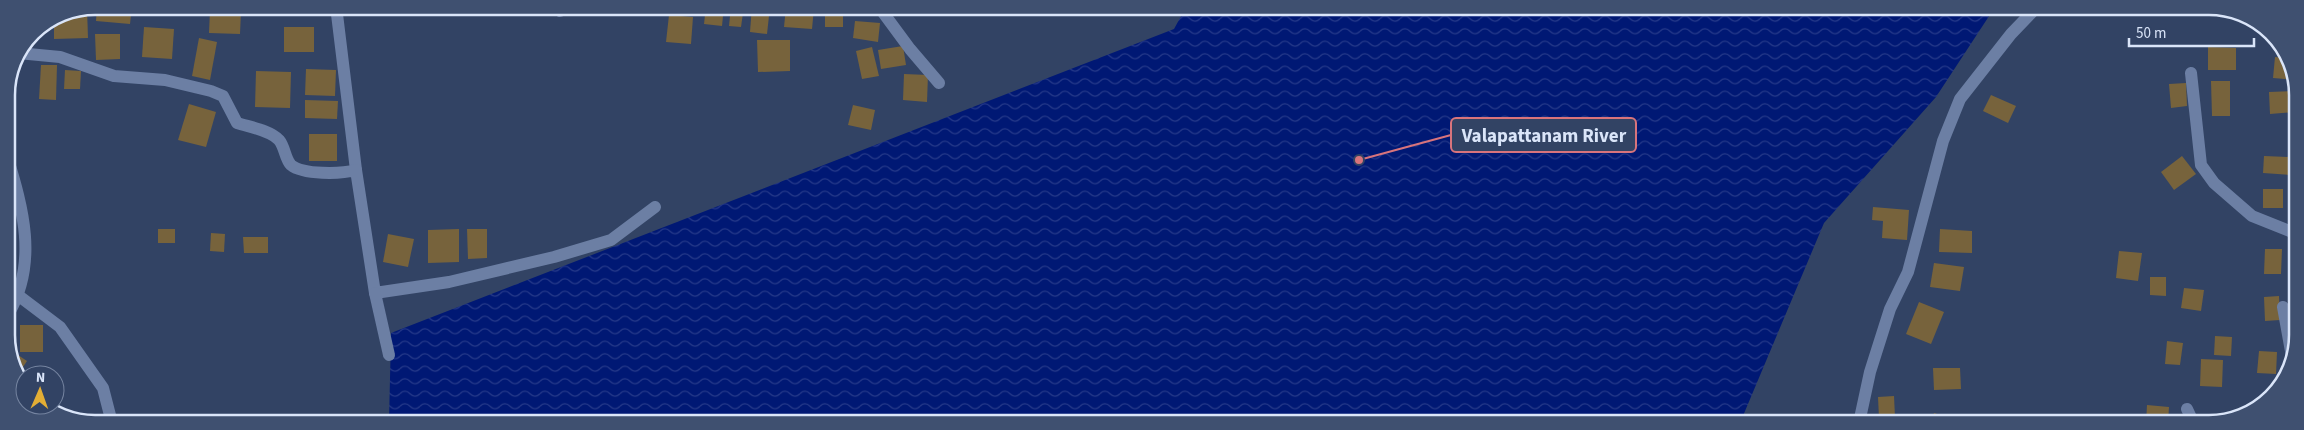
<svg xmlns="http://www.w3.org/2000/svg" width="2304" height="430" font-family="'Source Sans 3',sans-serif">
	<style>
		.water { fill: url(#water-waves) }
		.building { fill: #77633c }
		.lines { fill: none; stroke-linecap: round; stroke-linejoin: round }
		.street { stroke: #6c7fa4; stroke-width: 12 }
		.rim { fill: none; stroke: #dae5f9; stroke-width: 2.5 }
		.leader { fill: none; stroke: #d8747c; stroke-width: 2 }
		.callout-dot { fill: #d8747c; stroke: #324364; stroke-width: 2 }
		.callout { fill: #324364; stroke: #d8747c; stroke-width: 2 }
		.callout-label { font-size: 19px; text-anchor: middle; font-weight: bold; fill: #dae5f9 }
	</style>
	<defs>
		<pattern id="water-waves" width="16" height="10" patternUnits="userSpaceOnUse" patternTransform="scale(1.25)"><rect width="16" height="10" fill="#001874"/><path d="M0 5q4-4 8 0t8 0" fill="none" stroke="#253989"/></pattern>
	</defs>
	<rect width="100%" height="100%" fill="#324364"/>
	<polygon class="water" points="1186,7 1995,7 1936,97 1824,223 1740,423 389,423 391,333 1174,29"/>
	<g class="building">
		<polygon points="97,6 132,6 130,24 96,21"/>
		<polygon points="706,6 724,6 722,26 704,24"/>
		<polygon points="731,6 744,6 741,27 729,26"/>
		<polygon points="752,6 770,7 767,34 750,32"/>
		<polygon points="786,7 814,8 812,29 784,27"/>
		<polygon points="825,7 856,7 856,16 843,15 843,27 825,27"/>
		<polygon points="1029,7 1045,7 1038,15"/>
		<polygon points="87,8 88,38 54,39 54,18 61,13"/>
		<polygon points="210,10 241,11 240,34 209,33"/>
		<polygon points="669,15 693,17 691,44 666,42"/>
		<polygon points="855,21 880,23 878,42 853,38"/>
		<polygon points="144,27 174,29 172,59 142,57"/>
		<rect x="284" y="27" width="30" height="25"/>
		<polygon points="95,34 120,34 120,59 96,60"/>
		<polygon points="199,38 217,42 210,80 192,76"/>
		<polygon points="757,40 790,40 790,71 758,72"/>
		<polygon points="903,46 906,65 881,69 878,50"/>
		<polygon points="872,47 879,76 862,79 856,51"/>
		<polygon points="2208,47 2236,48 2236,70 2208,70"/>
		<polygon points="2275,57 2285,58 2296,80 2273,78"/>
		<polygon points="41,65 57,65 56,100 39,99"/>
		<polygon points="306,69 336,70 335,96 305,95"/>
		<polygon points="65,70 81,71 80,89 64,89"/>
		<polygon points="256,71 291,72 290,108 255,107"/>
		<polygon points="904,74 928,75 927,102 903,100"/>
		<polygon points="2211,81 2230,81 2230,116 2212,116"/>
		<polygon points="2186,83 2187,106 2171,108 2169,84"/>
		<polygon points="2296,91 2296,112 2270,114 2269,92"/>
		<polygon points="1991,95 2016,106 2008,123 1983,111"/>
		<polygon points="305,100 338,101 337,119 305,118"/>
		<polygon points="189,104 216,112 206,147 178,140"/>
		<polygon points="853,105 875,110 871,130 848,125"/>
		<rect x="309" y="134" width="28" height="27"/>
		<polygon points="2182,156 2196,174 2174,190 2161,172"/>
		<polygon points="2264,156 2290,157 2290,175 2263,173"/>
		<rect x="2263" y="189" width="20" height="19"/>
		<polygon points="2293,198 2296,198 2296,221 2294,221"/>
		<polygon points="1873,207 1909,210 1907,240 1882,238 1883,221 1872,220"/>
		<rect x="158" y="229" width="17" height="14"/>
		<polygon points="459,229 459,262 428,263 428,230"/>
		<polygon points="467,229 487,229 487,258 468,259"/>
		<polygon points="1940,229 1972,231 1972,253 1939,252"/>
		<polygon points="211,233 225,234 224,252 210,251"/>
		<polygon points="388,234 414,239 408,267 383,262"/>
		<polygon points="243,237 268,237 268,253 244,253"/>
		<polygon points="2265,249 2282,249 2281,274 2264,274"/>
		<polygon points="2119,251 2142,253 2138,281 2116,278"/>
		<polygon points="1934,263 1964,267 1960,291 1930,287"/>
		<polygon points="2150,277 2166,277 2166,296 2150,295"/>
		<polygon points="2184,288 2204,290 2201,311 2181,308"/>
		<polygon points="2279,296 2280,320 2265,321 2264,297"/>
		<polygon points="1919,302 1944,312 1931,344 1906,334"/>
		<rect x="20" y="325" width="23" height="27"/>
		<polygon points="2215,336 2232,337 2231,356 2214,355"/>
		<polygon points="2167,341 2183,343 2180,365 2165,364"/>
		<polygon points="9,349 27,361 19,373 9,358"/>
		<polygon points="2259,351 2277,352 2276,374 2257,373"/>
		<polygon points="2201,359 2223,360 2222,387 2200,386"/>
		<polygon points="1933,368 1960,368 1961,389 1934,390"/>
		<polygon points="2272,384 2277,384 2270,397"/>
		<polygon points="1894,396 1895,417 1879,418 1878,397"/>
		<polygon points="2147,405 2169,407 2168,424 2146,424"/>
		<polygon points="1934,413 1956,420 1955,423 1930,423"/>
		<polygon points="2221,416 2232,416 2221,421"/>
	</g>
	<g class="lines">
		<g class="street">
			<polyline points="336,6 356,170"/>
			<polyline points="879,7 910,49 939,83"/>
			<polyline points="1013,7 1016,9"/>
			<polyline points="560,11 573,6"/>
			<path d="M18,53L60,57L114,76L165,80L211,91L223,96L237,123C249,127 270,130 279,140C285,147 285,159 291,165C303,175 341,174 356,170L375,293L449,282L554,257L611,240L655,207"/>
			<polyline points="2191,73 2201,165 2214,183 2252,216 2297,234"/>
			<path d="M7,156C23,208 38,262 9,313"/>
			<polyline points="8,291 19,296 60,327 103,388 112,423"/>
			<polyline points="375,293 389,355"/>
			<polyline points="2283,307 2292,357"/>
			<polyline points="2187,409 2194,424"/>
			<polyline points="1859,423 1870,372 1890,309 1908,272 1943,141 1960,99 2011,34 2037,7"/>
		</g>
	</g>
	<path d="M0 0H2304V430H0ZM95 15H2209A80 80 0 0 1 2289 95V335A80 80 0 0 1 2209 415H95A80 80 0 0 1 15 335V95A80 80 0 0 1 95 15Z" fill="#3f5070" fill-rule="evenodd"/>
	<path class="rim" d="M95 15H2209A80 80 0 0 1 2289 95V335A80 80 0 0 1 2209 415H95A80 80 0 0 1 15 335V95A80 80 0 0 1 95 15Z"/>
	<path class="leader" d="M1359 160L1451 135"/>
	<circle class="callout-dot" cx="1359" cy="160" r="5"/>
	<rect class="callout" x="1451" y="118" width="185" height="34" rx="5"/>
	<g class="callout-label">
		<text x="1544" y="142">Valapattanam River</text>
	</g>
	<g transform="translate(40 390) rotate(2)"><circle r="24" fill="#324364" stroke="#7584a0"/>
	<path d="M0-4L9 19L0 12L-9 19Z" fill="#e3ae35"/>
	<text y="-8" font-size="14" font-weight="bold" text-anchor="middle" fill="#dae5f9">N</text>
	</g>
	<path d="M2129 38v8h125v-8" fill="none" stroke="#dae5f9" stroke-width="2.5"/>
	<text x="2136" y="38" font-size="15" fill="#dae5f9" stroke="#324364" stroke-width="4" paint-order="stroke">50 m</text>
</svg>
